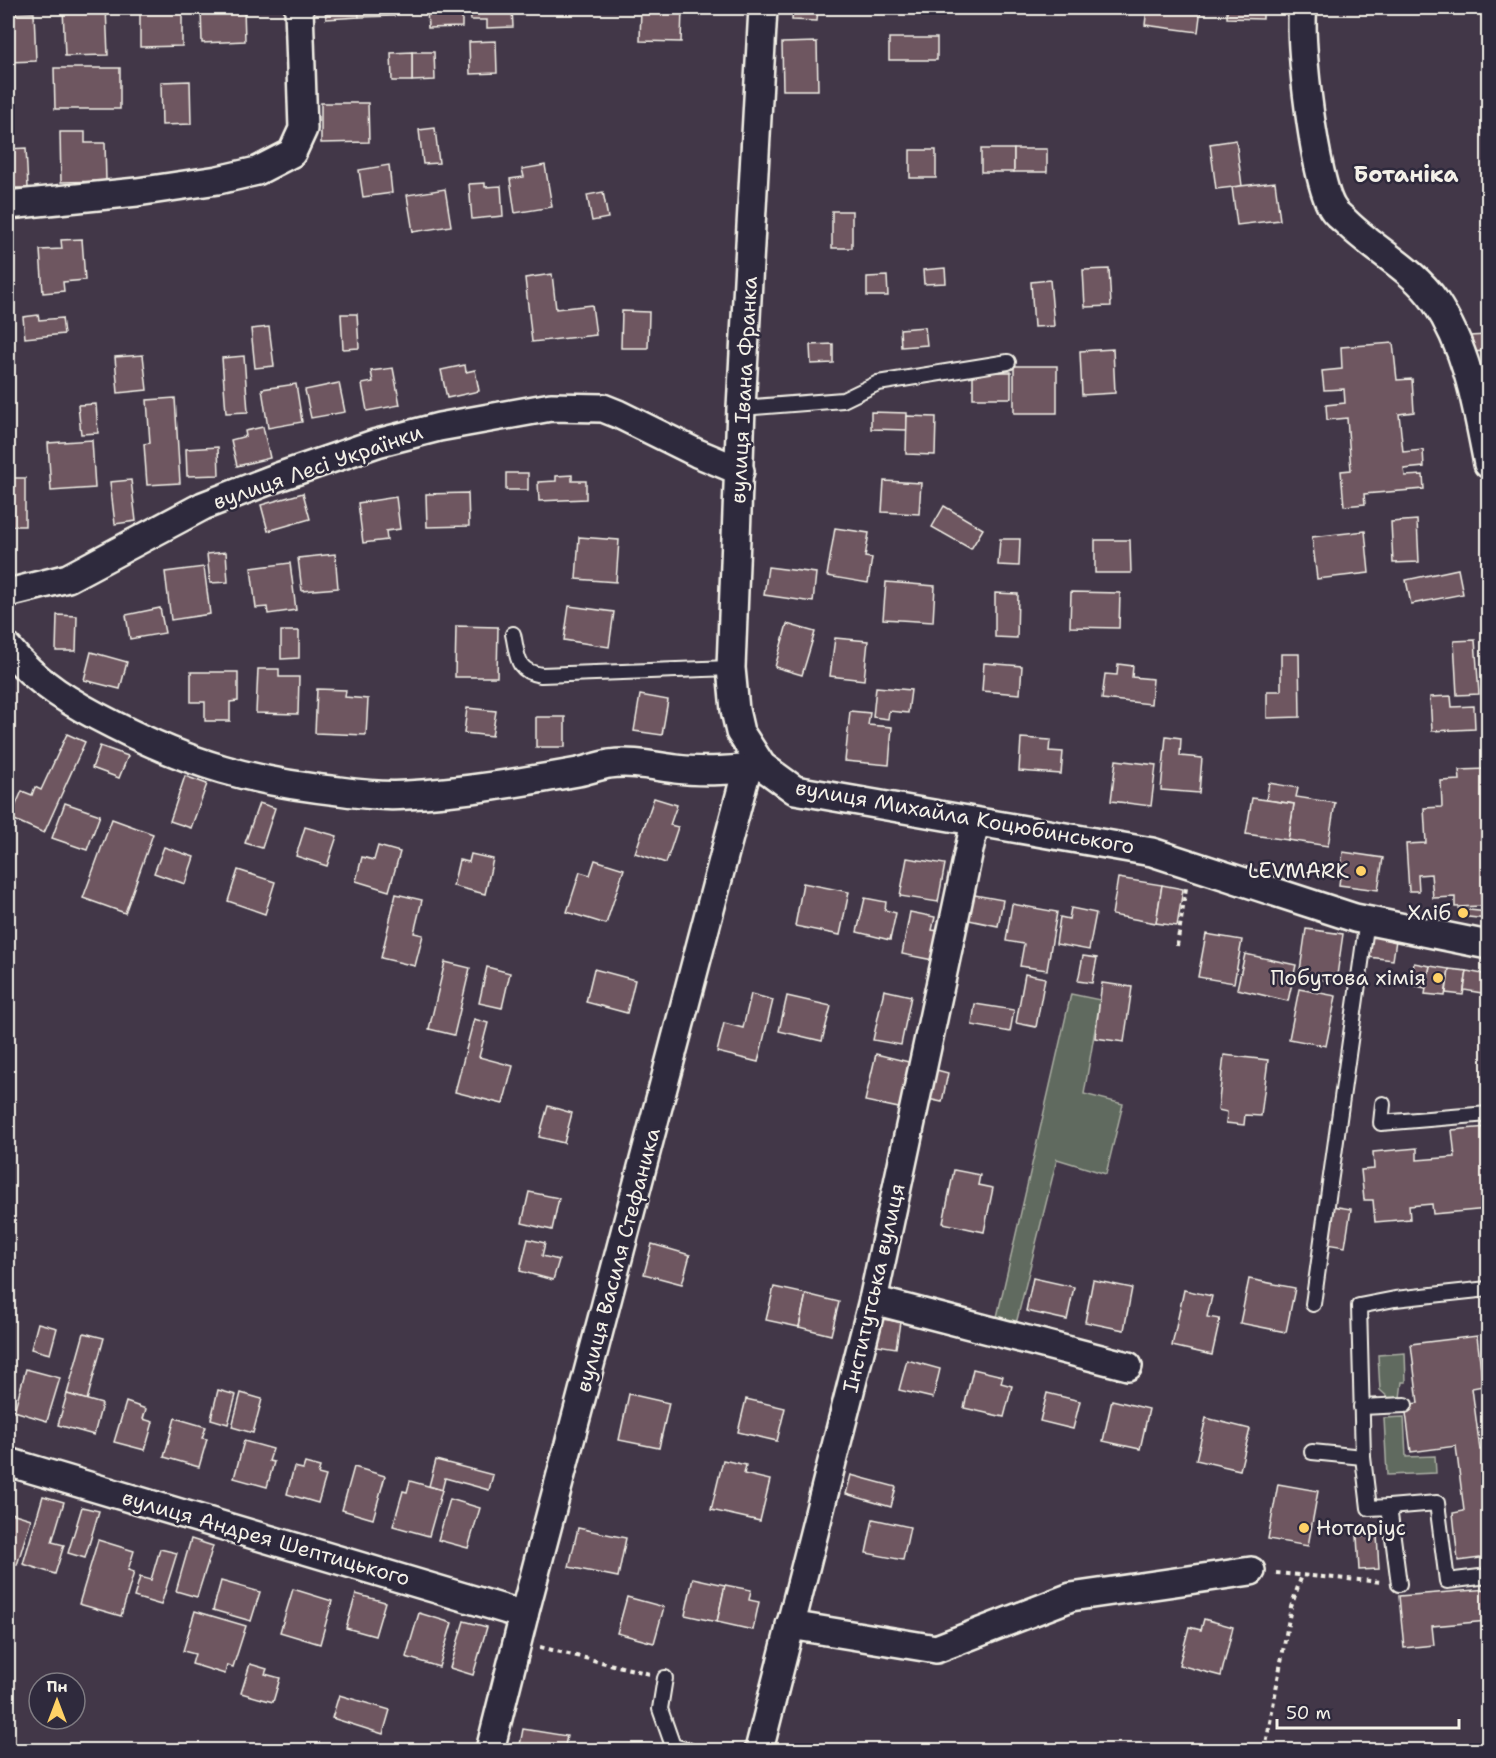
<svg xmlns="http://www.w3.org/2000/svg" width="1496" height="1758" font-family="'Shantell Sans',sans-serif">
	<style>
		.green { fill: #606a5e; stroke: #aaaea3; stroke-width: 1.5 }
		.building { fill: #6e5660; stroke: #f4f1e8; stroke-width: 1.5 }
		.lines { fill: none; stroke-linecap: round; stroke-linejoin: round }
		.lane-casing { stroke: #f4f1e8; stroke-width: 18 }
		.street-casing { stroke: #f4f1e8; stroke-width: 32 }
		.path { stroke: #f4f1e8; stroke-width: 4; stroke-dasharray: 4.5 4.5; stroke-linecap: butt }
		.lane { stroke: #2f2a3d; stroke-width: 14 }
		.street { stroke: #2f2a3d; stroke-width: 27 }
		.poi-dot { fill: #ffd166; stroke: #2f2a3d; stroke-width: 2 }
		.labels { text-anchor: middle; stroke-width: 5; stroke-linejoin: round; paint-order: stroke }
		.street-label { font-size: 21px; fill: #f4f1e8; stroke: #2f2a3d }
		.poi-label { font-size: 21px; fill: #f4f1e8; stroke: #2f2a3d; text-anchor: end }
		.neighbourhood-label { font-size: 22px; font-weight: bold; fill: #f4f1e8; stroke: #2f2a3d }
	</style>
	<rect width="100%" height="100%" fill="#423748"/>
	<filter id="ink" filterUnits="userSpaceOnUse"><feTurbulence type="fractalNoise" baseFrequency=".0167" numOctaves="2"/><feDisplacementMap in="SourceGraphic" scale="12" xChannelSelector="R" yChannelSelector="G"/><feConvolveMatrix kernelMatrix="1 2 1 2 8 2 1 2 1" color-interpolation-filters="sRGB"/></filter>
	<g filter="url(#ink)">
		<g class="green">
			<polygon points="1071,994 1100,1000 1084,1094 1123,1104 1106,1174 1057,1159 1013,1336 994,1330"/>
			<polygon points="1405,1353 1406,1382 1402,1382 1400,1398 1389,1398 1380,1390 1378,1355"/>
			<polygon points="1404,1417 1406,1457 1435,1456 1436,1473 1387,1475 1384,1418"/>
		</g>
		<g class="building">
			<polygon points="63,8 106,8 108,55 65,56"/>
			<polygon points="140,8 182,8 182,46 140,47"/>
			<polygon points="201,8 244,8 245,41 202,43"/>
			<polygon points="325,8 358,8 359,17 326,19"/>
			<polygon points="358,8 393,8 394,16 359,17"/>
			<polygon points="427,8 462,8 462,27 428,28"/>
			<polygon points="470,8 512,8 513,27 487,28 487,20 471,20"/>
			<polygon points="641,8 682,8 681,42 640,41"/>
			<polygon points="793,8 818,8 817,21 792,20"/>
			<polygon points="1147,8 1201,8 1198,32 1145,25"/>
			<polygon points="1227,8 1263,8 1263,19 1227,18"/>
			<polygon points="34,13 36,61 8,62 8,14"/>
			<rect x="889" y="38" width="48" height="22"/>
			<polygon points="496,41 497,73 470,74 469,42"/>
			<polygon points="817,42 818,90 783,90 782,43"/>
			<polygon points="412,52 434,52 435,80 412,81"/>
			<polygon points="412,52 412,81 392,81 391,53"/>
			<polygon points="54,68 120,68 120,109 55,109"/>
			<polygon points="190,81 191,124 162,125 161,82"/>
			<polygon points="321,103 368,103 369,142 321,143"/>
			<polygon points="435,128 439,163 423,164 419,130"/>
			<polygon points="60,132 85,132 85,143 105,143 106,181 61,182"/>
			<polygon points="1236,140 1242,186 1216,189 1210,144"/>
			<polygon points="26,148 28,188 8,188 8,149"/>
			<rect x="981" y="149" width="33" height="23"/>
			<rect x="1014" y="149" width="33" height="23"/>
			<rect x="910" y="150" width="26" height="28"/>
			<polygon points="389,165 392,193 363,197 359,170"/>
			<polygon points="545,165 552,207 515,213 510,179 524,177 522,169"/>
			<polygon points="1275,182 1280,220 1237,225 1232,187"/>
			<polygon points="485,183 485,187 501,186 503,216 472,219 469,184"/>
			<polygon points="445,189 451,226 413,232 407,195"/>
			<polygon points="603,192 608,218 592,221 587,195"/>
			<rect x="832" y="211" width="20" height="37"/>
			<polygon points="82,239 85,280 63,282 64,291 43,293 40,250 62,249 61,240"/>
			<polygon points="945,268 946,283 924,284 923,270"/>
			<polygon points="1109,269 1111,306 1085,307 1083,270"/>
			<polygon points="552,274 556,309 592,305 596,335 532,342 525,278"/>
			<polygon points="887,276 888,296 867,296 867,277"/>
			<polygon points="1050,280 1054,326 1034,327 1031,282"/>
			<polygon points="622,311 649,312 648,348 621,348"/>
			<polygon points="341,314 357,314 359,348 343,349"/>
			<polygon points="38,315 39,320 62,318 64,334 25,338 23,317"/>
			<polygon points="269,327 274,366 255,368 251,329"/>
			<polygon points="925,327 927,345 901,347 900,329"/>
			<polygon points="1488,335 1488,351 1470,352 1469,336"/>
			<polygon points="1393,343 1397,380 1412,379 1414,412 1399,414 1403,452 1423,450 1424,467 1404,469 1405,476 1423,475 1424,489 1364,494 1365,504 1344,506 1341,471 1351,470 1347,418 1327,420 1326,405 1345,403 1344,389 1324,390 1322,371 1342,369 1341,347"/>
			<polygon points="833,344 833,363 811,364 810,345"/>
			<polygon points="1113,349 1115,393 1082,395 1080,351"/>
			<polygon points="143,355 147,390 118,393 115,357"/>
			<polygon points="244,356 248,412 226,413 222,358"/>
			<polygon points="465,365 466,372 475,370 479,391 447,398 441,370"/>
			<rect x="1014" y="366" width="43" height="47"/>
			<polygon points="393,368 400,405 367,411 362,384 373,382 371,371"/>
			<rect x="973" y="372" width="38" height="26"/>
			<polygon points="339,383 345,412 311,418 305,390"/>
			<polygon points="296,384 302,422 268,428 262,389"/>
			<polygon points="175,398 180,483 147,485 144,444 150,443 147,400"/>
			<polygon points="96,404 98,433 81,434 78,405"/>
			<polygon points="871,412 907,413 907,430 871,429"/>
			<polygon points="907,416 936,417 935,455 906,454"/>
			<polygon points="263,427 270,458 237,466 231,440 246,436 245,431"/>
			<polygon points="92,440 95,488 51,491 48,443"/>
			<polygon points="218,447 219,475 187,476 186,449"/>
			<rect x="506" y="473" width="22" height="17"/>
			<polygon points="572,475 572,481 586,481 586,499 539,501 538,482 556,481 556,476"/>
			<rect x="8" y="478" width="17" height="48"/>
			<polygon points="131,480 136,521 115,524 110,482"/>
			<polygon points="884,481 921,483 919,514 882,512"/>
			<polygon points="303,493 310,519 268,531 261,505"/>
			<polygon points="468,493 469,526 427,527 426,494"/>
			<polygon points="396,497 400,529 386,531 387,540 363,543 358,503"/>
			<polygon points="944,506 983,529 971,549 932,527"/>
			<polygon points="1417,520 1419,562 1393,563 1391,522"/>
			<polygon points="835,528 869,533 865,557 872,558 868,583 827,576"/>
			<polygon points="1365,531 1369,573 1317,579 1312,537"/>
			<polygon points="579,537 619,540 616,582 576,579"/>
			<polygon points="1000,539 1020,539 1019,566 998,565"/>
			<polygon points="1095,540 1130,540 1131,573 1095,573"/>
			<polygon points="226,552 228,582 210,583 207,554"/>
			<polygon points="335,554 338,588 302,591 298,558"/>
			<polygon points="290,563 296,610 268,614 267,607 256,608 251,568"/>
			<polygon points="204,567 210,614 171,620 165,572"/>
			<polygon points="768,567 816,573 813,602 764,595"/>
			<polygon points="1458,569 1463,594 1411,604 1406,580"/>
			<polygon points="886,582 935,586 933,622 883,619"/>
			<polygon points="1071,592 1120,593 1119,628 1070,627"/>
			<polygon points="995,593 1018,594 1017,638 995,637"/>
			<polygon points="569,606 614,612 609,647 564,640"/>
			<polygon points="160,608 165,633 130,639 126,615"/>
			<polygon points="57,615 77,616 76,651 56,651"/>
			<polygon points="787,624 815,632 802,675 775,667"/>
			<polygon points="456,626 498,627 497,677 455,677"/>
			<polygon points="281,631 299,631 299,658 281,659"/>
			<polygon points="835,638 868,641 864,680 830,676"/>
			<polygon points="1475,640 1479,694 1457,695 1454,641"/>
			<polygon points="91,652 127,662 120,689 84,680"/>
			<polygon points="1281,654 1299,654 1300,717 1267,718 1267,691 1281,691"/>
			<polygon points="984,663 1022,666 1020,694 982,691"/>
			<polygon points="1118,664 1133,666 1132,677 1153,679 1151,704 1102,699 1105,674 1117,675"/>
			<polygon points="258,669 279,669 279,677 299,677 298,714 256,713"/>
			<polygon points="191,672 238,672 238,701 230,702 230,721 205,721 205,702 191,702"/>
			<polygon points="876,687 911,690 908,713 889,711 888,719 873,717"/>
			<polygon points="317,689 346,690 345,697 368,699 366,735 315,733"/>
			<polygon points="640,695 668,700 662,735 634,731"/>
			<polygon points="1451,696 1452,707 1474,706 1475,729 1432,731 1430,697"/>
			<polygon points="467,708 496,711 492,736 464,733"/>
			<polygon points="850,711 870,713 868,725 892,727 889,765 845,761"/>
			<rect x="536" y="717" width="29" height="30"/>
			<polygon points="67,734 85,742 44,833 10,818 22,791 32,795 35,787 41,790"/>
			<polygon points="1166,736 1181,738 1180,756 1202,758 1199,793 1161,790"/>
			<polygon points="1021,738 1050,740 1049,751 1063,752 1061,774 1019,771"/>
			<polygon points="100,746 128,756 119,778 92,768"/>
			<polygon points="1116,760 1156,765 1151,806 1111,801"/>
			<polygon points="1487,769 1488,892 1481,893 1482,906 1455,907 1455,897 1433,898 1431,874 1418,875 1419,891 1409,891 1406,844 1426,843 1424,808 1442,807 1441,781 1460,780 1459,770"/>
			<polygon points="185,776 207,784 191,828 170,821"/>
			<polygon points="1269,783 1298,788 1296,797 1335,803 1328,846 1288,840 1294,804 1266,800"/>
			<polygon points="654,798 677,805 670,825 678,827 666,863 635,853"/>
			<polygon points="1252,798 1294,804 1288,840 1246,834"/>
			<polygon points="65,803 100,815 87,850 52,838"/>
			<polygon points="259,803 275,808 262,848 245,843"/>
			<polygon points="112,819 153,834 125,913 83,898"/>
			<polygon points="305,827 337,836 327,866 296,856"/>
			<polygon points="378,846 400,852 389,891 356,881 362,857 374,860"/>
			<polygon points="164,847 194,857 185,884 154,873"/>
			<polygon points="1343,852 1383,858 1378,890 1339,885"/>
			<polygon points="471,854 493,859 485,894 453,886 459,860 469,862"/>
			<polygon points="907,858 945,864 938,902 900,896"/>
			<polygon points="595,860 624,869 606,924 567,912 580,872 590,875"/>
			<polygon points="238,870 275,882 265,914 228,901"/>
			<polygon points="1118,878 1162,885 1156,923 1112,915"/>
			<polygon points="803,883 849,892 840,935 795,926"/>
			<polygon points="1162,885 1183,889 1177,926 1156,923"/>
			<polygon points="396,894 422,900 414,933 423,935 415,966 381,958"/>
			<polygon points="969,894 1003,900 998,926 964,919"/>
			<polygon points="865,898 886,902 885,910 896,913 890,940 857,932"/>
			<polygon points="1012,904 1057,912 1047,970 1020,966 1024,944 1006,941"/>
			<polygon points="1071,908 1096,913 1089,950 1056,944 1060,917 1069,919"/>
			<polygon points="1459,909 1488,912 1487,919 1459,916"/>
			<polygon points="910,912 935,917 932,930 939,931 933,960 902,954"/>
			<polygon points="1306,929 1343,934 1336,982 1299,977"/>
			<polygon points="1206,934 1242,940 1234,983 1198,977"/>
			<polygon points="1372,936 1396,940 1393,960 1369,957"/>
			<polygon points="1245,954 1296,965 1288,1001 1237,989"/>
			<polygon points="1083,956 1097,958 1092,983 1078,981"/>
			<polygon points="445,962 470,968 454,1035 429,1029"/>
			<polygon points="1414,963 1430,966 1426,988 1411,985"/>
			<polygon points="1430,966 1449,969 1445,996 1425,994"/>
			<polygon points="487,967 510,973 502,1008 479,1003"/>
			<polygon points="594,969 635,980 627,1013 586,1002"/>
			<polygon points="1449,969 1467,971 1463,995 1446,993"/>
			<polygon points="1467,971 1488,975 1488,994 1464,990"/>
			<polygon points="1025,974 1045,978 1036,1027 1016,1023"/>
			<polygon points="1102,983 1132,987 1124,1042 1095,1038"/>
			<polygon points="1299,989 1336,996 1326,1046 1289,1039"/>
			<polygon points="884,990 911,996 901,1045 873,1040"/>
			<polygon points="751,994 773,1000 758,1062 717,1052 724,1023 743,1028"/>
			<polygon points="787,996 831,1006 822,1041 779,1031"/>
			<polygon points="975,1004 1014,1010 1010,1032 972,1025"/>
			<polygon points="474,1019 488,1023 479,1057 513,1066 503,1104 455,1092"/>
			<polygon points="876,1054 909,1062 899,1108 865,1101"/>
			<polygon points="1224,1055 1268,1060 1261,1116 1245,1115 1244,1125 1226,1123 1227,1112 1218,1110"/>
			<polygon points="929,1068 948,1073 942,1102 923,1098"/>
			<polygon points="548,1106 572,1113 564,1143 539,1137"/>
			<polygon points="1488,1127 1488,1209 1433,1214 1432,1204 1409,1206 1410,1219 1375,1222 1373,1200 1364,1200 1361,1170 1374,1169 1373,1152 1417,1148 1417,1160 1455,1157 1452,1130"/>
			<polygon points="954,1170 980,1175 978,1185 993,1188 984,1232 943,1223"/>
			<polygon points="529,1192 559,1198 552,1230 522,1223"/>
			<polygon points="1332,1206 1351,1209 1345,1247 1326,1244"/>
			<polygon points="528,1239 545,1243 542,1256 559,1260 553,1280 520,1271"/>
			<polygon points="652,1244 690,1255 682,1284 644,1274"/>
			<polygon points="1033,1278 1074,1287 1067,1320 1026,1311"/>
			<polygon points="1249,1279 1295,1288 1286,1332 1240,1323"/>
			<polygon points="1093,1280 1132,1288 1124,1330 1085,1322"/>
			<polygon points="774,1287 806,1294 799,1327 766,1320"/>
			<polygon points="1184,1290 1212,1296 1207,1317 1220,1319 1212,1355 1172,1346"/>
			<polygon points="806,1294 839,1302 831,1335 799,1327"/>
			<polygon points="882,1319 900,1322 896,1348 877,1345"/>
			<polygon points="38,1323 57,1328 50,1354 31,1349"/>
			<polygon points="84,1333 104,1338 87,1400 67,1394"/>
			<polygon points="1477,1336 1483,1386 1472,1388 1480,1450 1488,1449 1488,1557 1458,1561 1453,1513 1464,1511 1456,1446 1411,1452 1405,1405 1418,1403 1411,1344"/>
			<polygon points="907,1360 940,1369 933,1398 899,1390"/>
			<polygon points="26,1369 60,1378 47,1421 14,1411"/>
			<polygon points="973,1369 1003,1376 1001,1383 1012,1386 1004,1417 964,1408"/>
			<polygon points="218,1390 236,1395 228,1424 211,1419"/>
			<polygon points="241,1393 262,1399 253,1433 232,1427"/>
			<polygon points="1047,1393 1080,1401 1073,1429 1040,1421"/>
			<polygon points="67,1394 102,1404 94,1435 58,1425"/>
			<polygon points="629,1394 669,1403 659,1448 619,1440"/>
			<polygon points="746,1399 785,1408 777,1441 738,1432"/>
			<polygon points="1112,1400 1149,1409 1140,1449 1103,1441"/>
			<polygon points="126,1402 146,1409 143,1419 153,1422 145,1450 114,1442"/>
			<polygon points="175,1418 206,1427 202,1438 207,1439 199,1467 164,1457"/>
			<polygon points="1206,1418 1250,1429 1240,1470 1196,1460"/>
			<polygon points="244,1441 273,1449 269,1461 274,1462 267,1487 234,1478"/>
			<polygon points="436,1460 493,1475 489,1490 445,1478 442,1490 429,1486"/>
			<polygon points="723,1460 746,1465 744,1474 770,1480 760,1521 711,1510"/>
			<polygon points="305,1463 320,1467 318,1474 326,1476 318,1503 287,1494 294,1467 303,1469"/>
			<polygon points="354,1467 385,1476 373,1519 342,1510"/>
			<polygon points="851,1475 896,1487 891,1507 846,1494"/>
			<polygon points="410,1481 442,1490 429,1536 393,1526 403,1491 407,1492"/>
			<polygon points="1278,1484 1318,1491 1308,1546 1268,1539"/>
			<polygon points="43,1496 64,1502 52,1542 64,1545 55,1574 23,1564"/>
			<polygon points="450,1499 480,1508 468,1548 438,1540"/>
			<polygon points="82,1507 99,1511 85,1558 68,1553"/>
			<polygon points="8,1512 31,1519 17,1565 8,1562"/>
			<polygon points="873,1519 910,1527 903,1560 866,1553"/>
			<polygon points="578,1528 626,1538 618,1577 569,1567"/>
			<polygon points="1377,1535 1379,1569 1359,1570 1357,1536"/>
			<polygon points="191,1539 213,1546 197,1597 176,1591"/>
			<polygon points="98,1540 134,1551 128,1570 134,1572 121,1616 79,1604"/>
			<polygon points="160,1549 177,1553 161,1605 134,1597 140,1577 151,1580"/>
			<polygon points="693,1578 725,1585 717,1622 685,1615"/>
			<polygon points="221,1581 260,1592 251,1621 213,1610"/>
			<polygon points="725,1585 751,1590 749,1600 759,1602 753,1630 717,1622"/>
			<polygon points="293,1589 332,1601 320,1644 280,1632"/>
			<polygon points="1488,1589 1488,1621 1432,1626 1434,1645 1404,1648 1399,1596"/>
			<polygon points="356,1594 385,1602 375,1636 346,1628"/>
			<polygon points="627,1597 664,1607 654,1643 617,1633"/>
			<polygon points="195,1611 246,1626 233,1667 227,1665 225,1674 192,1664 195,1654 183,1651"/>
			<polygon points="419,1613 452,1623 439,1667 406,1657"/>
			<polygon points="1204,1619 1233,1627 1221,1676 1179,1665 1189,1627 1201,1630"/>
			<polygon points="464,1621 487,1627 473,1675 450,1668"/>
			<polygon points="250,1664 267,1669 265,1674 280,1678 273,1702 241,1693"/>
			<polygon points="339,1695 390,1710 383,1734 332,1718"/>
			<polygon points="523,1729 567,1736 564,1750 519,1750"/>
			<polygon points="382,1745 405,1750 381,1750"/>
			<polygon points="964,1746 987,1749 987,1750 963,1750"/>
		</g>
		<g class="lines">
			<defs>
				<g id="lane">
					<polyline points="741,408 843,400 878,383 1008,362"/>
					<path d="M513,634C518,656 515,671 541,675L731,668"/>
					<polyline points="1383,1104 1381,1123 1488,1114"/>
					<polyline points="1313,1304 1367,920"/>
					<polyline points="1361,1407 1405,1405"/>
					<polyline points="1312,1452 1363,1457"/>
					<polyline points="1389,1507 1437,1503 1447,1581 1488,1576"/>
					<polyline points="1399,1584 1389,1507 1369,1508 1363,1457 1359,1306 1395,1299 1488,1289"/>
					<polyline points="665,1678 660,1709 673,1746 688,1750"/>
				</g>
				<g id="street">
					<polyline points="763,8 741,408 731,668 735,710 740,732 762,766 795,790 1152,852 1355,918 1488,945"/>
					<path d="M1303,8C1298,39 1315,184 1333,209C1336,214 1342,218 1346,222C1373,249 1413,269 1435,301C1468,350 1477,407 1488,464"/>
					<polyline points="8,205 137,192 218,180 257,171 292,153 303,129 299,8"/>
					<polyline points="8,593 68,578 203,506 278,477 377,443 439,427 551,407 603,408 618,414 697,453 740,471"/>
					<path d="M8,648C36,683 74,705 114,725C190,764 253,782 339,791C361,794 384,797 407,795C463,792 522,782 578,772C588,770 598,766 609,764C632,761 653,766 676,769C699,772 740,771 762,766"/>
					<polyline points="873,1300 1128,1366"/>
					<polyline points="8,1462 524,1615"/>
					<polyline points="790,1625 936,1649 1071,1597 1251,1571"/>
					<polyline points="490,1750 524,1615 747,769"/>
					<polyline points="759,1750 873,1300 975,822"/>
				</g>
			</defs>
			<use href="#lane" class="lane-casing"/>
			<use href="#street" class="street-casing"/>
			<g class="path">
				<polyline points="1177,946 1186,888"/>
				<polyline points="1276,1573 1382,1582"/>
				<polyline points="540,1647 650,1674"/>
				<polyline points="1265,1750 1291,1607 1302,1575"/>
			</g>
			<use href="#lane" class="lane"/>
			<use href="#street" class="street"/>
		</g>
	</g>
	<g class="poi-dot">
		<circle cx="1361" cy="871" r="6"/>
		<circle cx="1463" cy="913" r="6"/>
		<circle cx="1438" cy="978" r="6"/>
		<circle cx="1304" cy="1528" r="6"/>
	</g>
	<g class="labels">
		<g class="street-label">
			<text transform="translate(744 390) rotate(-87)" y="7">вулиця Івана Франка</text>
			<text transform="translate(318 467) rotate(-19)" y="7">вулиця Лесі Українки</text>
			<text transform="translate(965 817) rotate(10)" y="7">вулиця Михайла Коцюбинського</text>
			<text transform="translate(618 1260) rotate(-75)" y="7">вулиця Василя Стефаника</text>
			<text transform="translate(874 1288) rotate(-77)" y="7">Інститутська вулиця</text>
			<text transform="translate(266 1538) rotate(16)" y="7">вулиця Андрея Шептицького</text>
		</g>
		<g class="poi-label">
			<text x="1349" y="878">LEVMARK</text>
			<text x="1451" y="920">Хліб</text>
			<text x="1426" y="985">Побутова хімія</text>
			<text x="1316" y="1535" text-anchor="start">Нотаріус</text>
		</g>
		<g class="neighbourhood-label">
			<text x="1406" y="182">Ботаніка</text>
		</g>
	</g>
	<rect width="1496" height="1758" fill="none" stroke="#2f2a3d" stroke-width="30"/>
	<rect x="15" y="15" width="1466" height="1728" fill="none" stroke="#f4f1e8" stroke-width="2" filter="url(#ink)"/>
	<g transform="translate(57 1701)"><circle r="28" fill="#2f2a3d" stroke="#7e7a81" stroke-width="1.5"/>
	<path d="M0-4.5L10 22L0 15L-10 22Z" fill="#ffd166"/>
	<text y="-9" font-size="16" font-weight="bold" text-anchor="middle" fill="#f4f1e8">Пн</text>
	</g>
	<path d="M1277 1719v9h182v-9" fill="none" stroke="#f4f1e8" stroke-width="3"/>
	<text x="1286" y="1719" font-size="18" fill="#f4f1e8" stroke="#2f2a3d" stroke-width="4.5" paint-order="stroke">50 m</text>
</svg>
